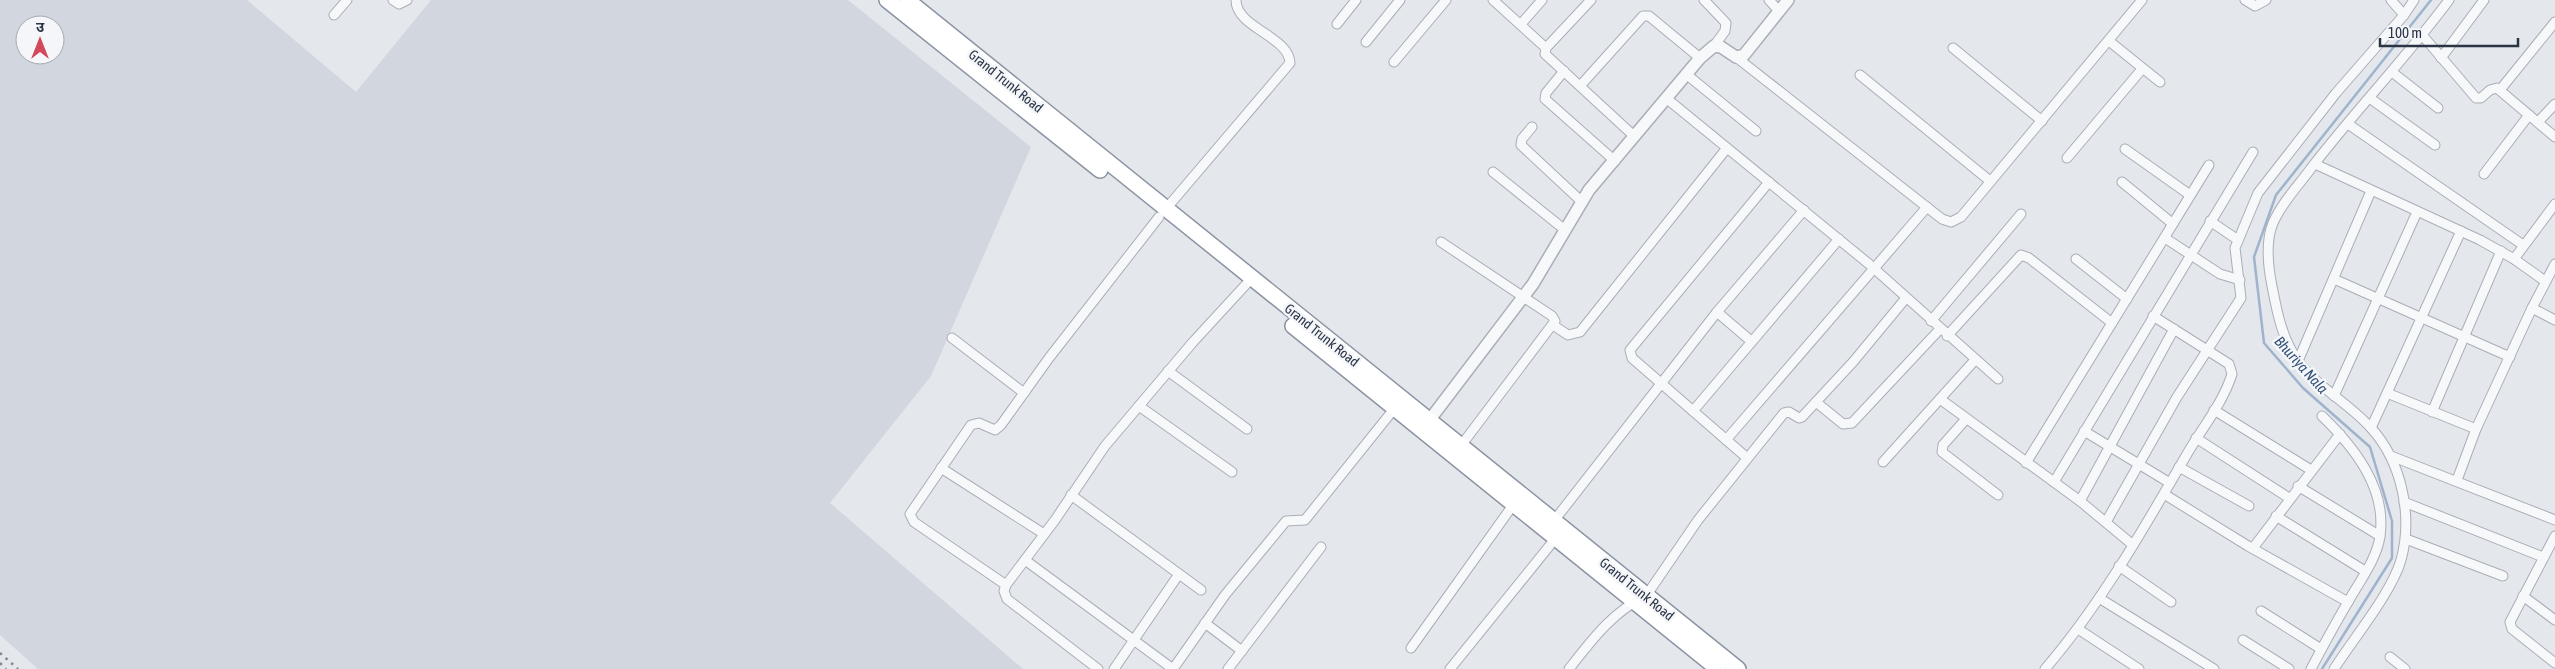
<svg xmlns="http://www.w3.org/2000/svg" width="2555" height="669" font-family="'Asap Condensed','Noto Sans Devanagari',sans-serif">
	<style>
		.built { fill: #d2d6de; fill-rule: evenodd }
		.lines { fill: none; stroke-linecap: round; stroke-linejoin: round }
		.stream { stroke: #9fb4cc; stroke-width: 2.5 }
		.minor-casing { stroke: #a9aeb7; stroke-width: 11 }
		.tertiary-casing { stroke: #a9aeb7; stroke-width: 14 }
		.trunk-casing { stroke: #8b94a3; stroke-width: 18 }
		.minor { stroke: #f7f8fa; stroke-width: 9 }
		.tertiary { stroke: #f7f8fa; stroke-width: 11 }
		.trunk { stroke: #fff; stroke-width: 15 }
		.rail { stroke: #7d8696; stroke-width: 2.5; stroke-dasharray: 2.5 5; stroke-linecap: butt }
		.labels { text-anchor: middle; stroke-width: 5; stroke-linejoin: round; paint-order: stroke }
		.street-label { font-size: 14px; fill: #2b3445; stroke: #f4f6f9 }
		.water-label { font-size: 15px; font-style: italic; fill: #34527a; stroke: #f4f6f9 }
	</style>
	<rect width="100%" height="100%" fill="#e4e7ec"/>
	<path class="built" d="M0,0H247L356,92L431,0H848L1031,147L931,376L830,503L1023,669H38L0,635ZM25,25H55V55H25Z"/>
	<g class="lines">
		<polyline class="stream" points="2322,669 2392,558 2392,521 2370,447 2303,388 2264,343 2254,257 2276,195 2431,0"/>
		<defs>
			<g id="minor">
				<polyline points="393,0 399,4 407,0"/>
				<polyline points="1493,0 1546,48"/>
				<polyline points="1591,0 1546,48 1545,54 1634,136"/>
				<polyline points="1704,0 1726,23 1725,31 1714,46"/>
				<polyline points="1769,0 1779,11"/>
				<polyline points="2245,0 2255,6 2266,0"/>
				<polyline points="2391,0 2404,15"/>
				<polyline points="334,15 347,0"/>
				<polyline points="1337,24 1356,0"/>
				<polyline points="1521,24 1542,0"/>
				<polyline points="2423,36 2476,98 2481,98 2490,90 2497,88 2555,137"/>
				<polyline points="2109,41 2160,82"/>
				<polyline points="1366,42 1400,0"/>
				<polyline points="1953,48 2042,121"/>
				<polyline points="1736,57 1942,219 1951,222 1961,217 2142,0"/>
				<polyline points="2441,58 2484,0"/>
				<polyline points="1394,62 1446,0"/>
				<polyline points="1564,71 1546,93 1545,99 1615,161"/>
				<polyline points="2392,72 2438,108"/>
				<polyline points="1686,74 1756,131"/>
				<polyline points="1860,75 1990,181"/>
				<polyline points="1580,86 1643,16 1649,16 1700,58"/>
				<polyline points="2500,90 2555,22"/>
				<polyline points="1666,98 1869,264 1998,379"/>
				<polyline points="2371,99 2435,145"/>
				<polyline points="2538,122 2555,104"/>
				<polyline points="2348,124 2523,245"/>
				<polyline points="1532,127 1522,139 1521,145 1581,201"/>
				<polyline points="2125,149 2190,195"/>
				<polyline points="2067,158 2142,69"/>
				<polyline points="2315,164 2480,240 2514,259 2545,281"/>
				<polyline points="1493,172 1565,230"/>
				<polyline points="2484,174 2529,115"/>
				<polyline points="2122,182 2173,224"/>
				<path d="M1165,210L1290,63C1289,36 1236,28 1236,0"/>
				<polyline points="2210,221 2238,240"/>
				<polyline points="2165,238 2220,274 2240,280"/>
				<polyline points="1441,242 1552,316 1555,321 1460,447"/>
				<polyline points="2076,259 2127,299"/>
				<polyline points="2514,259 2555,204"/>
				<polyline points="2334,279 2510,357"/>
				<polyline points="2532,308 2555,320"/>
				<polyline points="1717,312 1751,341"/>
				<polyline points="1931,321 2021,214"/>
				<polyline points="1553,325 1568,335 1580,332 1727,148"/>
				<polyline points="1947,336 2021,255 2029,258 2112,323"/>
				<polyline points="952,338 1024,393"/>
				<polyline points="2298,361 2371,191"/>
				<polyline points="1168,371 1247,429"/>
				<polyline points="2387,393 2476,429"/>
				<polyline points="2334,396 2417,212"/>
				<polyline points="1940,399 2080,501 2133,545"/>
				<polyline points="1816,402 1843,424 1852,423 1940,329"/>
				<polyline points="1139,406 1232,472"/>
				<polyline points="2214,410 2311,470"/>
				<polyline points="1693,411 1839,239"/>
				<polyline points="2432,412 2501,251"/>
				<polyline points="1966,419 1943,445 1942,452 1998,495"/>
				<polyline points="2371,428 2461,231"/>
				<polyline points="2084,431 2170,483"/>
				<polyline points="2196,438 2289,498"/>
				<polyline points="1726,440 1927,207"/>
				<polyline points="2391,456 2555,520"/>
				<polyline points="1746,457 1632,358 1630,350 1769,182"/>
				<polyline points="1883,462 1975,360"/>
				<polyline points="2026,463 2209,165"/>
				<polyline points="2179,467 2249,506"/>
				<polyline points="941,468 1044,534"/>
				<polyline points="2457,480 2476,429 2532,308 2555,264"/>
				<polyline points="2054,482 2253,152"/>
				<polyline points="2298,486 2380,536"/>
				<polyline points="2164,494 2248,546 2348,602"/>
				<polyline points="1071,495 1201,590"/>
				<polyline points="2080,501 2174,329"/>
				<polyline points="2404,502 2543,557"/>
				<polyline points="2276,516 2365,571"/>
				<polyline points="1553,522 1717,312 1804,210"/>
				<polyline points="2106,522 2177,397 2241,298 2235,248 2258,193 2336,93 2404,15 2414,0"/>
				<polyline points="2555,536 2510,622 2512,629 2555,663"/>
				<polyline points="2406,539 2503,576"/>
				<polyline points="2253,548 2340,434"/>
				<polyline points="1025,560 1173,669 1225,595 1286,521 1305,520 1394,409"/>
				<polyline points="2119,566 2171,602"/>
				<polyline points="1006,585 914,522 910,514 971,425 979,423 995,430 1001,425 1049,358 1159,217"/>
				<polyline points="2523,596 2555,620"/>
				<polyline points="2099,598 2214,669"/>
				<polyline points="2261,611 2321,649"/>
				<polyline points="1205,623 1242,651"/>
				<polyline points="2078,629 2139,669"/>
				<polyline points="2243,640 2289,669"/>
				<polyline points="1411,648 1513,505"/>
				<polyline points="2390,657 2405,669"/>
				<polyline points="1098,669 1007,599 1004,591 1006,585 1055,520 1105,446 1193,342 1251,279"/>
				<polyline points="1114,669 1179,574"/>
				<polyline points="1228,669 1321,547"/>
				<polyline points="1450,669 1555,539"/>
				<path d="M1569,669C1591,641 1613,611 1646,596L1698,520L1784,413L1789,412L1799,418L1802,417L1853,362L1906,298"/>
				<path d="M2045,669C2101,604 2144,528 2187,454C2202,428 2223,403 2232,374L2229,364L2153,316"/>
				<path d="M2311,669C2323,646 2335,624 2348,602C2359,582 2377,559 2380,536C2387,488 2354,447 2322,416"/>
				<path d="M2334,669C2353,639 2392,592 2401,560C2413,516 2402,463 2372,429C2350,404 2318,388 2298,361C2282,339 2277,312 2272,286C2268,266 2265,242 2273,223C2282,202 2299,185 2312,167C2356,110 2406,58 2449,0"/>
			</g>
			<polyline id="tertiary" points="1425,426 1533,284 1589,190 1700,58 1714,46 1721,47 1736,57 1744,55 1788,0"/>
			<g id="trunk">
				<polyline points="887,0 1100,170"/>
				<polyline points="907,0 1738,669"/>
				<polyline points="1293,326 1718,669"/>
			</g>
		</defs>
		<use href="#minor" class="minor-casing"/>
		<use href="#tertiary" class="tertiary-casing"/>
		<use href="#trunk" class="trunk-casing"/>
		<use href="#minor" class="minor"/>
		<use href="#tertiary" class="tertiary"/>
		<use href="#trunk" class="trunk"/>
		<g class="rail">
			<polyline points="0,653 18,669"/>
			<polyline points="0,663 6,669"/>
		</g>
	</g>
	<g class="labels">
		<g class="street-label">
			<text transform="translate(1006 81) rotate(39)" y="5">Grand Trunk Road</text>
			<text transform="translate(1322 335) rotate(39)" y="5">Grand Trunk Road</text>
			<text transform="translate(1637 589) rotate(39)" y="5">Grand Trunk Road</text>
		</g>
		<g class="water-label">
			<text transform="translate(2301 365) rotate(48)" y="5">Bhuriya Nala</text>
		</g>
	</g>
	<g transform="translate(40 40)"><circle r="24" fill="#f4f6f9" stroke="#a4a8b1"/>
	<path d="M0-4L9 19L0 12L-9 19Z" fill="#d1495b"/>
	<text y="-8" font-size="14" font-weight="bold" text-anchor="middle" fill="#2b3445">उ</text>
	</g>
	<path d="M2380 38v8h138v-8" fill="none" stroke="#2b3445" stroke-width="2.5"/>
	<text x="2388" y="38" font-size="15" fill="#2b3445" stroke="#f4f6f9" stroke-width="4" paint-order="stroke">100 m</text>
</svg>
